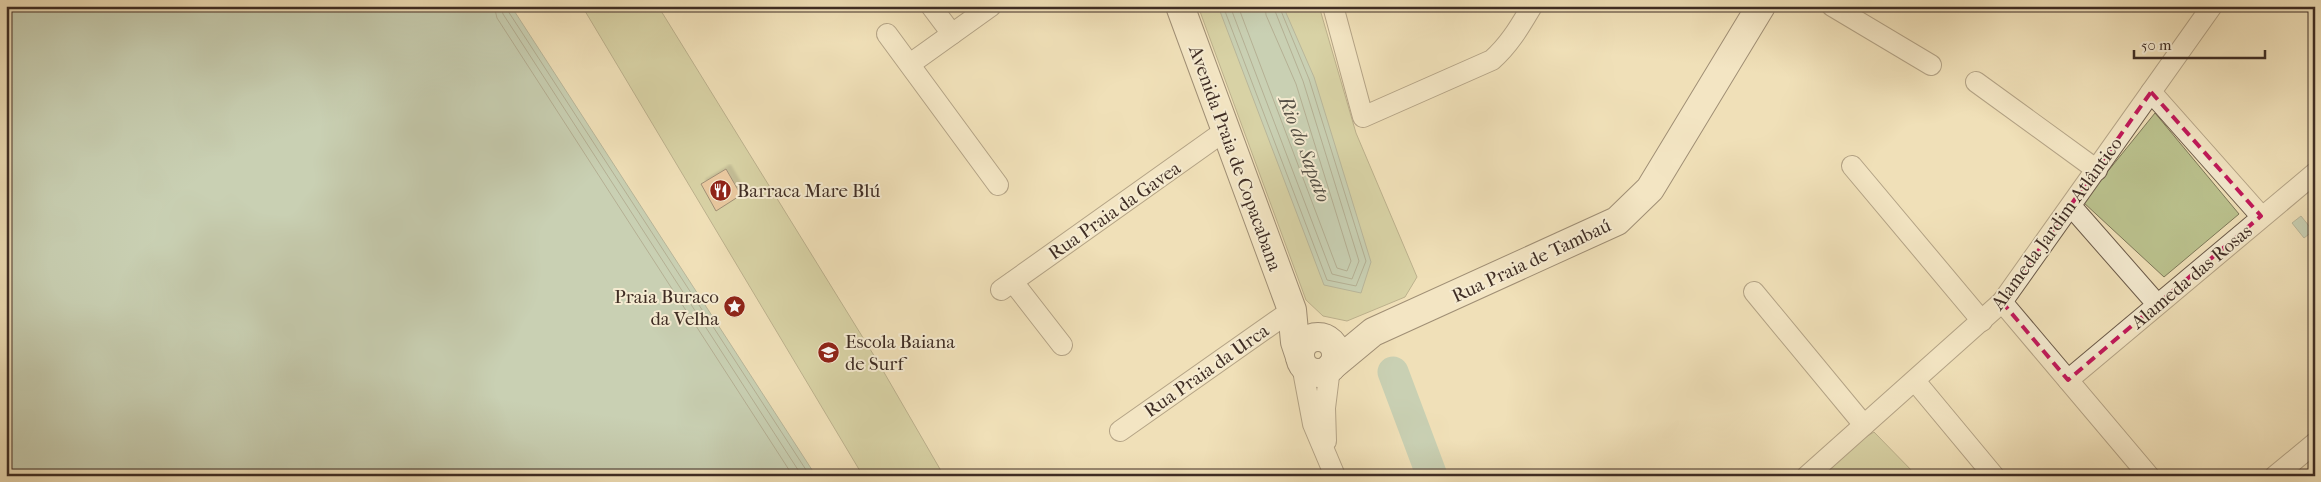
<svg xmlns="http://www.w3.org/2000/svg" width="2321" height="482" font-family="'IM FELL French Canon',serif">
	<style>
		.green { fill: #bbc28e; stroke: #7d7859 }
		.water { fill: #9abdad; stroke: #768376 }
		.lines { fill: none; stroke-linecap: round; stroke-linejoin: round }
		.shore { stroke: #6c7568; stroke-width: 1 }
		.river { stroke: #9abdad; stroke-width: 31 }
		.building { fill: #dda87f; stroke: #3f2d24; filter: url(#shadow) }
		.street-casing { stroke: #6b5a49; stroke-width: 22 }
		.secondary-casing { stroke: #3f2d24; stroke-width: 30 }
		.street { stroke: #f5ebd1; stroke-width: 20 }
		.secondary { stroke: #f5ebd1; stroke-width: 28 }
		.marked { fill: none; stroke: #c2185b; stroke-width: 4; stroke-dasharray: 10 6; stroke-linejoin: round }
		.labels { text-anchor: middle; stroke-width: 4; stroke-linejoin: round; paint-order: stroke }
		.street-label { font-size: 19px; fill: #3f2d24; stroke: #f5ebd1 }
		.poi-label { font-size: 19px; fill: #3f2d24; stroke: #f5ebd1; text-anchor: start }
		.water-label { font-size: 20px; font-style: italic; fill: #565146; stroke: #f5ebd1 }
	</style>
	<defs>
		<filter id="shadow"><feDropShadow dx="4.5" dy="-4.5" stdDeviation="1" flood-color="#0004"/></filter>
	</defs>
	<rect width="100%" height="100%" fill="#f0e0b8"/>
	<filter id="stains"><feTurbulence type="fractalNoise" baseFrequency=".004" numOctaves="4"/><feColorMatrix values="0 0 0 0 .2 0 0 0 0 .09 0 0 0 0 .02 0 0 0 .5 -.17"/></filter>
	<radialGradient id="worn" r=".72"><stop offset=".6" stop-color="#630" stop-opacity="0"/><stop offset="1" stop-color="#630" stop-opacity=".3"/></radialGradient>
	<g class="green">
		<polygon points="582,6 658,6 878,362 944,476 863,476"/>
		<polygon points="1198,6 1319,6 1356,133 1417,277 1405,297 1347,321 1323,316 1306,300"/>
		<polygon points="2155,113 2239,214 2164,277 2083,202"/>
		<polygon points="1874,432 1917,476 1813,476 1811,472"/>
	</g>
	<g class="water">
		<polygon points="6,6 511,6 816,476 6,476"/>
		<polygon points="1218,6 1283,6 1314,77 1371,262 1361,293 1324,285"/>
		<polygon points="2301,216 2313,231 2304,238 2292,223"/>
	</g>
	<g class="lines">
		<g class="shore">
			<polyline points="494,6 497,18 793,476"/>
			<polyline points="501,6 503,14 802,476"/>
			<polyline points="508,6 508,11 810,476"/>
			<polyline points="1223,6 1327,280 1356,286 1366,261 1309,79 1279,6"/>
			<polyline points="1230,6 1332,274 1352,279 1359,261 1303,81 1273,6"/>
			<polyline points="1238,6 1337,268 1347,271 1351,261 1296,84 1266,15 1265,6"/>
		</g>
		<polyline class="river" points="1393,372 1432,476"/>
	</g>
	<polygon class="building" points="726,169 741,195 716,211 701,184"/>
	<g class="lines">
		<defs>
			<g id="street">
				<polyline points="931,6 952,34"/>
				<path d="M1333,6L1363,117L1492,60C1510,44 1520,26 1532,6"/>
				<polyline points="1832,6 1931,65"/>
				<polyline points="887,34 998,185"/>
				<polyline points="910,64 991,6"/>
				<polyline points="1976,82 2097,170"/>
				<polyline points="2151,92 2261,216"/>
				<polyline points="1852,166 1982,321"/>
				<polyline points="2071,206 2157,304"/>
				<polyline points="1013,282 1062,345"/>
				<polyline points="1001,290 1226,130"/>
				<polyline points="1754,292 1864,425"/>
				<polyline points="2002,302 2149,476"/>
				<polyline points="1301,360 1313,424 1335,476"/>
				<polyline points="2068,380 2315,173"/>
				<polyline points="1915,381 1994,476"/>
				<polyline points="1120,431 1292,310"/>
				<polyline points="1326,441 1325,408 1330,368"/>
				<polyline points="1807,476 2002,302 2212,6"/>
				<polyline points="2275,476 2315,443"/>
			</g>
			<g id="secondary">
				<polyline points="1180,6 1292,310 1295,342 1300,357"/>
				<circle cx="1318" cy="355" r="18"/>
				<polyline points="1332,366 1373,332 1617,221 1650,189 1761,6"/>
			</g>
		</defs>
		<use href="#street" class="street-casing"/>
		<use href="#secondary" class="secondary-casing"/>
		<use href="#street" class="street"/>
		<use href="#secondary" class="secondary"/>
	</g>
	<path d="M0 0H2321V482H0ZM2151,92L2261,216L2068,380L2002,302Z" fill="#f0e0b8" fill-opacity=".55" fill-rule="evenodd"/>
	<path class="marked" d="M2151,92L2261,216L2068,380L2002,302Z"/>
	<defs>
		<symbol id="restaurant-disc" viewBox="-11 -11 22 22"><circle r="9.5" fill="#8f2418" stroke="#f5ebd1"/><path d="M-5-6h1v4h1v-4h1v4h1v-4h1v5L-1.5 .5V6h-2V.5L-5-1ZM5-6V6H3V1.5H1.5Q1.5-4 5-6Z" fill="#fff"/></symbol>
		<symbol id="sight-disc" viewBox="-11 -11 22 22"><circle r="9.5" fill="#8f2418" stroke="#f5ebd1"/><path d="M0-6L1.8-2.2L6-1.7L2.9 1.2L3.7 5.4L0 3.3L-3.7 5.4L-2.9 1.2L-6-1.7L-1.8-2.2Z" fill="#fff"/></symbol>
		<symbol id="school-disc" viewBox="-11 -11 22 22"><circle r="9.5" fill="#8f2418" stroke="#f5ebd1"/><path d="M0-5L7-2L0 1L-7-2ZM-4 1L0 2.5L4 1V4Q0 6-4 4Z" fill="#fff"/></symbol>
	</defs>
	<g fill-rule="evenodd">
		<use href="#restaurant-disc" x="708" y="178" width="25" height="25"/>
		<use href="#sight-disc" x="722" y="294" width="25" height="25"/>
		<use href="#school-disc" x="816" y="340" width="25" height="25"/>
	</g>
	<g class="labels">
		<g class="street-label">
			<text transform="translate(1236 158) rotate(70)" y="7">Avenida Praia de Copacabana</text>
			<text transform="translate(1114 210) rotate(-35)" y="7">Rua Praia da Gavea</text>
			<text transform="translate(2056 223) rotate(-54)" y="7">Alameda Jardim Atlântico</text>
			<text transform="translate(1531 260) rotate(-25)" y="7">Rua Praia de Tambaú</text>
			<text transform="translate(2191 276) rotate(-40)" y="7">Alameda das Rosas</text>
			<text transform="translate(1206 370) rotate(-35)" y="7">Rua Praia da Urca</text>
		</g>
		<g class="poi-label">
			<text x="737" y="197">Barraca Mare Blú</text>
			<text x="719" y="303" text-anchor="end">Praia Buraco<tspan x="719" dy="22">da Velha</tspan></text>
			<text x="845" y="348">Escola Baiana<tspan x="845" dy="22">de Surf</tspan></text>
		</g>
		<g class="water-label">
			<text transform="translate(1305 149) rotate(69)" y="7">Rio do Sapato</text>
		</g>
	</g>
	<rect width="2321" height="482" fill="none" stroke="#f0e0b8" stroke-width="25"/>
	<rect x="8" y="8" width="2306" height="467" fill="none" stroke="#3f2d24" stroke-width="2.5"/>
	<rect x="12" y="12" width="2296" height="457" fill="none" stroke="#3f2d24"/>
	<path d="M2134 50v8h131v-8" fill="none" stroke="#3f2d24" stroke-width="2.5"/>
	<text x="2141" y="50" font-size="15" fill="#3f2d24" stroke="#f5ebd1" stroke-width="4" paint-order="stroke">50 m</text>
	<rect width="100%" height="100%" filter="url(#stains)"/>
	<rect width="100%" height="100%" fill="url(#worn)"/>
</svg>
